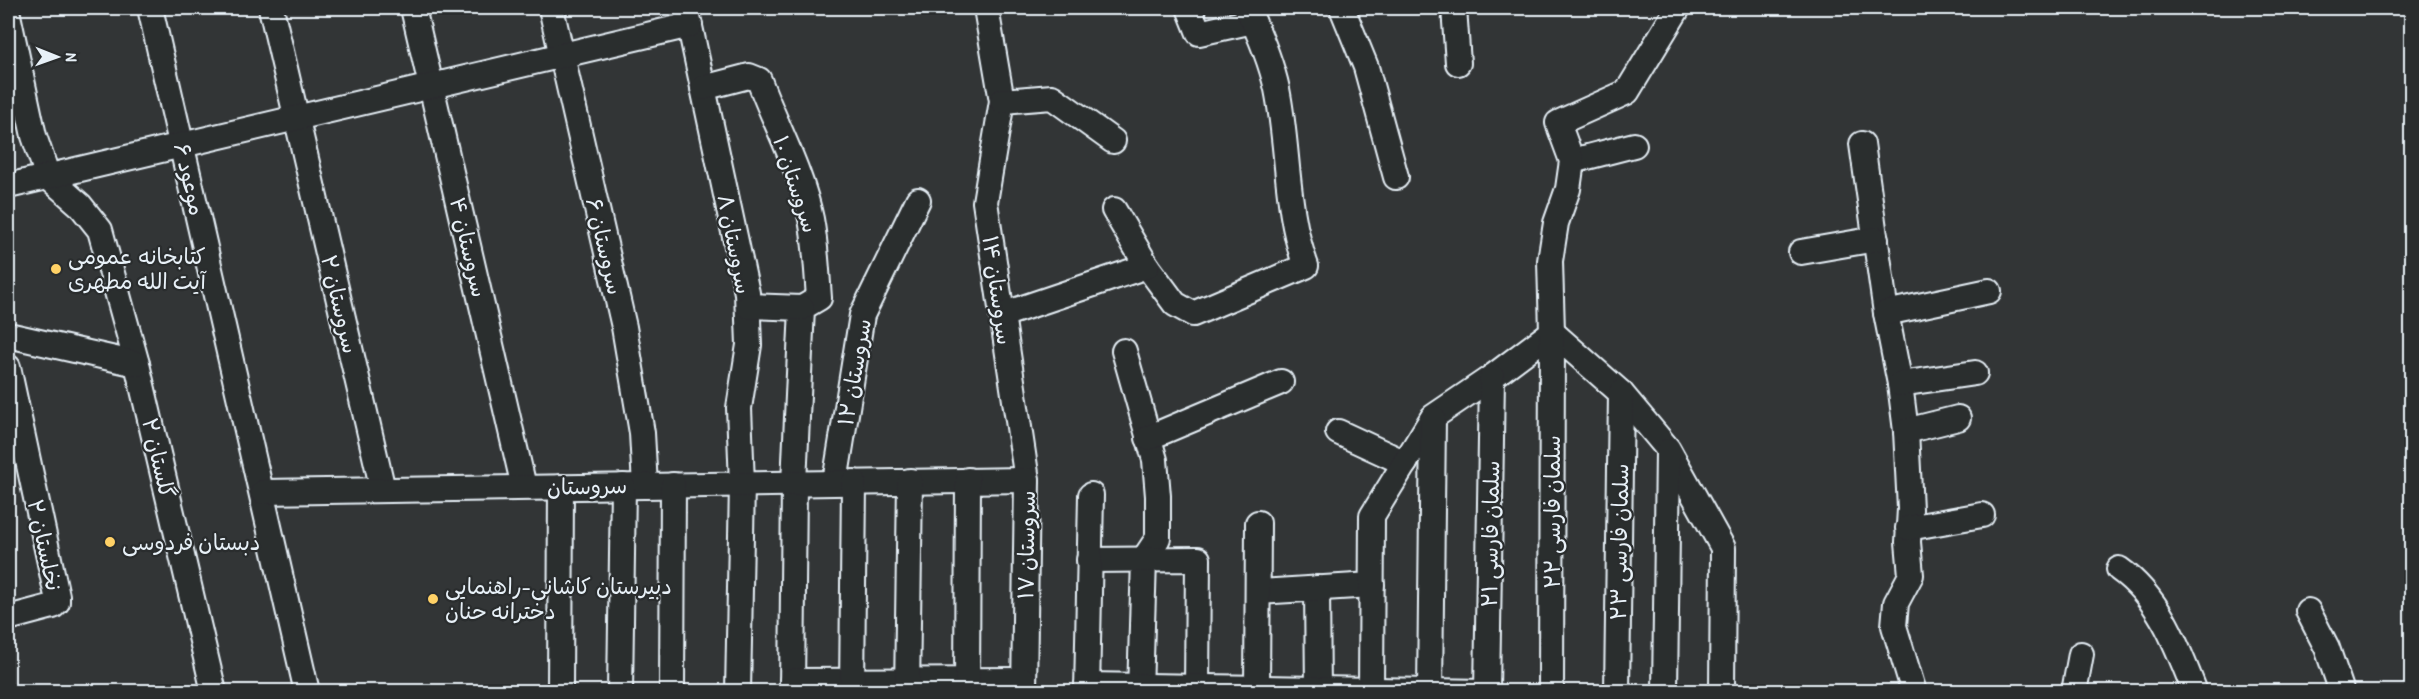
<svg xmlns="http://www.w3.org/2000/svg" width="2419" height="699" font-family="'Patrick Hand','Playpen Sans Arabic',sans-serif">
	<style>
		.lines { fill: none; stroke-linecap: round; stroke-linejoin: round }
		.minor-casing { stroke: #e8f1f8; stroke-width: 28 }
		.minor { stroke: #2a2d2e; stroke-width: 24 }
		.poi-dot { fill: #ffd166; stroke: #2a2d2e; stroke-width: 2 }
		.labels { text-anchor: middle; stroke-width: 4.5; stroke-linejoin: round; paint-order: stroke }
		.street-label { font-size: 22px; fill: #e8f1f8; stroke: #2a2d2e }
		.poi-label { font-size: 22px; fill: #e8f1f8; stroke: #2a2d2e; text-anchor: start }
	</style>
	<rect width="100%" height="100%" fill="#323536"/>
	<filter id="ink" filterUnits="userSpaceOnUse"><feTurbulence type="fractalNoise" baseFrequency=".0167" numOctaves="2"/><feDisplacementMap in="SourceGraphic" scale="12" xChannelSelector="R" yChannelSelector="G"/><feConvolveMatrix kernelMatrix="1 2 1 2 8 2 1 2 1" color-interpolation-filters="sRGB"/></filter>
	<g filter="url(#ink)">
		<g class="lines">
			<defs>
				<g id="minor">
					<polyline points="150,8 307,692"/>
					<polyline points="271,8 383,490"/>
					<polyline points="413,8 524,487"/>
					<polyline points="551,8 624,327 642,433 645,486"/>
					<polyline points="686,8 747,293 749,345 739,408 742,484 738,692"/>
					<polyline points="986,8 1002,101 985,202 1027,480 1024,692"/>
					<polyline points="1189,8 1199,33 1253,21"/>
					<polyline points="1342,8 1366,67 1396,177"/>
					<polyline points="1454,8 1458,63"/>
					<polyline points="8,15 34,136 48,177 80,205 100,230 137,364 214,692"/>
					<path d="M703,88L749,76L759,80C776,126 801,170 811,219C816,245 817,272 819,298L802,308L794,483L792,692"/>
					<polyline points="1002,101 1052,97 1113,141"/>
					<polyline points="1862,144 1886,313 1900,384 1906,431 1910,509 1908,542 1911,575 1896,603 1894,626 1914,692"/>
					<polyline points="1572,161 1634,145"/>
					<polyline points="8,186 690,25"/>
					<polyline points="1801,252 1876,239"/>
					<path d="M1147,266L1175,304L1193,314L1306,266C1285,210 1289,148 1277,89C1271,62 1259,33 1247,8"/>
					<polyline points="748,306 802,308"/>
					<polyline points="1886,313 1989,291"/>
					<polyline points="1002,315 1147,266 1114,210"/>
					<polyline points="1552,332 1621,393 1668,449 1723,548 1722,692"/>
					<polyline points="8,335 137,364"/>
					<polyline points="1124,351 1155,460 1158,496 1158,538 1144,559 1140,692"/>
					<polyline points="8,367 57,596 57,602 53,606 8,618"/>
					<polyline points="1900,384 1975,373"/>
					<polyline points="1906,431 1958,418"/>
					<polyline points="1338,432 1405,463"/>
					<polyline points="1148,438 1281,382"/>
					<polyline points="835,482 862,315 918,200"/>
					<polyline points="263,492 1027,480"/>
					<polyline points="1908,528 1982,515"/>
					<polyline points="1089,560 1198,559 1197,692"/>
					<path d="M2119,569C2160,598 2177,646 2195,692"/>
					<polyline points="1317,588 1318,692"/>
					<polyline points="1258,592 1372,585"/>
					<polyline points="2308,611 2327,648 2342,692"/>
					<polyline points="792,681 1024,680"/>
					<polyline points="1087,685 1486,692"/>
					<polyline points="560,692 561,487"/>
					<polyline points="620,692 623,486"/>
					<polyline points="672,692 673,485"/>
					<polyline points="852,692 854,482"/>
					<polyline points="907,692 910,481"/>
					<polyline points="967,692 968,480"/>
					<polyline points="1087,692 1091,495"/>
					<polyline points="1257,692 1258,523"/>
					<polyline points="1371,692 1372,516 1433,417 1492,377 1552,332"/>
					<polyline points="1430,692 1433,418"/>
					<polyline points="1487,692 1492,377"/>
					<polyline points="1551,692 1552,332 1550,261 1556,223 1568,189 1572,161 1558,123 1627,92 1678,8"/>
					<polyline points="1617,692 1621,393"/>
					<polyline points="1665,692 1668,451"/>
					<polyline points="2074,692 2081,654"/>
				</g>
			</defs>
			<use href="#minor" class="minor-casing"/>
			<use href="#minor" class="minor"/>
		</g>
	</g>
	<g class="poi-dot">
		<circle cx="56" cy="269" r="6"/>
		<circle cx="110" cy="542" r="6"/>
		<circle cx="433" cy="599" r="6"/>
	</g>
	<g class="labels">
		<g class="street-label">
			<text transform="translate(190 179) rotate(77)" y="8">موعود ۶</text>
			<text transform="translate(796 184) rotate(72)" y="8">سروستان ۱۰</text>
			<text transform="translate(735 244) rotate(79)" y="8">سروستان ۸</text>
			<text transform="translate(605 246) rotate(77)" y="8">سروستان ۶</text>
			<text transform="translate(469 247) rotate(77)" y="8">سروستان ۴</text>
			<text transform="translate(998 290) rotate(82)" y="8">سروستان ۱۴</text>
			<text transform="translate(340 304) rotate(77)" y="8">سروستان ۲</text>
			<text transform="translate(854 372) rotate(-80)" y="8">سروستان ۱۲</text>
			<text transform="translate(159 458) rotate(77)" y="8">گلستان ۲</text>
			<text transform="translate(587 486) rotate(-1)" y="8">سروستان</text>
			<text transform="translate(1552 512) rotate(-90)" y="8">سلمان فارسی ۲۲</text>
			<text transform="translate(1490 534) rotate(-89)" y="8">سلمان فارسی ۲۱</text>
			<text transform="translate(1619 542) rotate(-89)" y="8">سلمان فارسی ۲۳</text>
			<text transform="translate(45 545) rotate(78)" y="8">نخلستان ۲</text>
			<text transform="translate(1026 545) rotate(-89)" y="8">سروستان ۱۷</text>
		</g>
		<g class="poi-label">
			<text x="68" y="264">کتابخانه عمومی<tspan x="68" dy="25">آیت الله مطهری</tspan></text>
			<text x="122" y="550">دبستان فردوسی</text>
			<text x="445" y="594">دبیرستان کاشانی-راهنمایی<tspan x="445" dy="25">دخترانه حنان</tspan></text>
		</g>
	</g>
	<rect width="2419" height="699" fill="none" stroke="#2a2d2e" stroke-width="30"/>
	<rect x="15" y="15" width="2389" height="669" fill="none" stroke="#e8f1f8" stroke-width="2" filter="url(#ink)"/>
	<g transform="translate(57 57) rotate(91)" stroke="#2a2d2e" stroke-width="4.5" paint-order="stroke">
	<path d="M0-4.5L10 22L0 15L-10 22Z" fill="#e8f1f8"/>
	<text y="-9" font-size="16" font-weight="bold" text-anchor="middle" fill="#e8f1f8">N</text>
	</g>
</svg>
